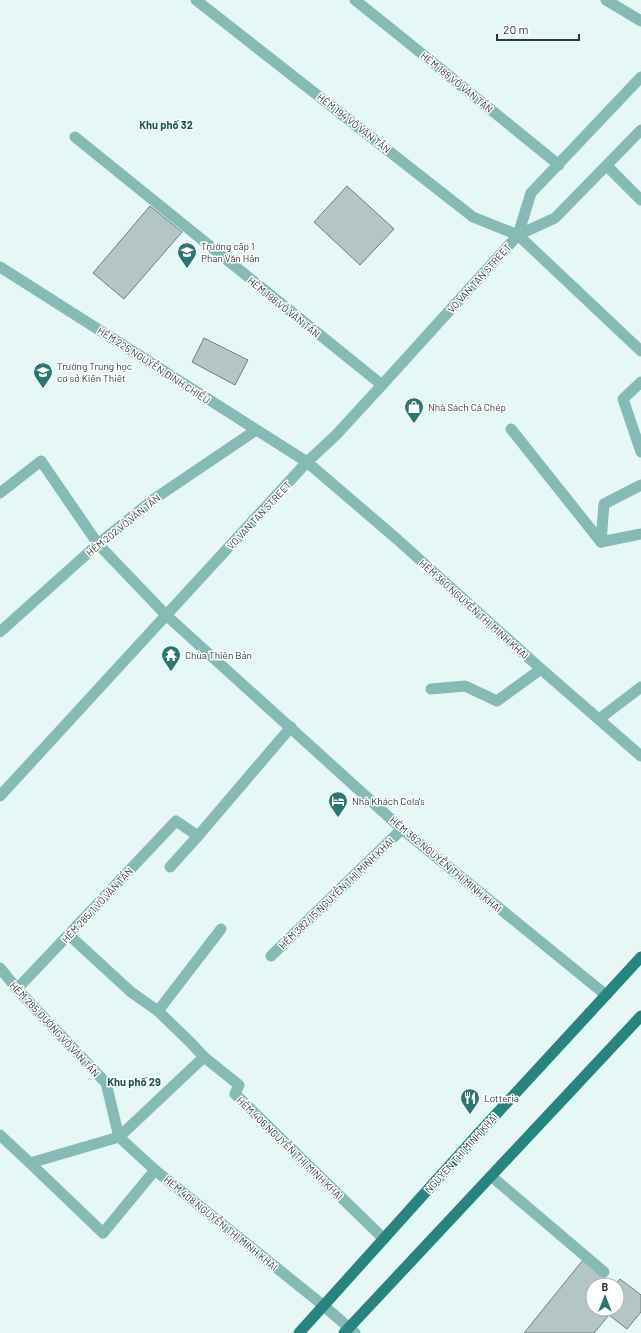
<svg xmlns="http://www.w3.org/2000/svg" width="641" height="1333" font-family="Barlow,sans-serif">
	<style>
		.building { fill: #b4c6c4; stroke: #6d7d7c }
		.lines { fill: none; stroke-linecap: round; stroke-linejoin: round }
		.service { stroke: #85bab5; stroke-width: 11 }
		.minor { stroke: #85bab5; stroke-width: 11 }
		.tertiary { stroke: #85bab5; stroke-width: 11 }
		.primary { stroke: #28847f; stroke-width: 11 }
		.labels { text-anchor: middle; stroke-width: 3; stroke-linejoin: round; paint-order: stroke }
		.street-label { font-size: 10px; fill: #313838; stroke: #fff }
		.poi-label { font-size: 10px; fill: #313838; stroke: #fff; text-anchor: start }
		.neighbourhood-label { font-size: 11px; font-weight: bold; fill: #195551; stroke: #fff }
	</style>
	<rect width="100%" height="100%" fill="#e6f8f6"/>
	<g class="building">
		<polygon points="347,186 394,229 360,265 314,222"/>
		<polygon points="150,206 182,232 124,299 93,273"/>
		<polygon points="204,338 248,360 235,385 192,362"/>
		<polygon points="583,1260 614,1285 593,1285 593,1309 617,1309 617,1285 615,1285 620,1279 641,1295 641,1312 627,1329 609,1315 594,1333 524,1333"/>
	</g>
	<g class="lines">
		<g class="service">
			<polyline points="196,0 473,217 518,235"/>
			<polyline points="355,0 400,36 559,165"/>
			<polyline points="606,0 641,21"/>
			<polyline points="607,166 641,200"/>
			<polyline points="641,382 623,399 641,452"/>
			<polyline points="511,429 601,542"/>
			<polyline points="0,493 41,461 98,544 166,615"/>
			<polyline points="601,542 604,504 641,485"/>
			<polyline points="601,542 641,534"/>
			<polyline points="0,632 98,544 154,499 256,430"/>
			<polyline points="431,689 465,686 497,701 541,669 641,756"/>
			<polyline points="599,719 641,687"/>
			<polyline points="170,867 198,836 291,727"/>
			<polyline points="69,935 131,992 158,1011 190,1042 204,1057 119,1137"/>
			<polyline points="271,956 402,829"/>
			<polyline points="0,968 17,989 106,1083 119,1137"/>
			<polyline points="17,989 176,821 198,836"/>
			<polyline points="158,1011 221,929"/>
			<polyline points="204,1057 239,1085 235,1094 384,1239"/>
			<polyline points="119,1137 155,1170 324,1306"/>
			<polyline points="491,1176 604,1272"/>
			<polyline points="103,1233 155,1170"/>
		</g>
		<g class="minor">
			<polyline points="75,137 382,385"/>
			<polyline points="518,235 641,351"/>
			<polyline points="0,267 307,462 398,540 541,669"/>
			<polyline points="166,615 402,829 606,995"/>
			<polyline points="0,1135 30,1163 119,1137"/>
			<polyline points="30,1163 103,1233"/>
		</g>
		<g class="tertiary">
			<polyline points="518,235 555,218 641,130"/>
			<polyline points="0,796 307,462 336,435 382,385 518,235 531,193 641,77"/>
			<polyline points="324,1306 355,1333"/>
		</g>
		<g class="primary">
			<polyline points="299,1333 477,1135 641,957"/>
			<polyline points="344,1333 641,1016"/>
		</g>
	</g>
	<defs>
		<symbol id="school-pin" viewBox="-11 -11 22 30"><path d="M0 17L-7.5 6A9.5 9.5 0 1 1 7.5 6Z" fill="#2d7672" stroke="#fff"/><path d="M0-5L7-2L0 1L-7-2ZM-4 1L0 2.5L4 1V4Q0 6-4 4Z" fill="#fff"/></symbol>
		<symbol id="shop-pin" viewBox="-11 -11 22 30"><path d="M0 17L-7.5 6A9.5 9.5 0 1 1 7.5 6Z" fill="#2d7672" stroke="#fff"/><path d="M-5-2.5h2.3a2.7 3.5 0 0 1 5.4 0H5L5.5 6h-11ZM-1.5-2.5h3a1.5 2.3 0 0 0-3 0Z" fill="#fff"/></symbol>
		<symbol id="temple-pin" viewBox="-11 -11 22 30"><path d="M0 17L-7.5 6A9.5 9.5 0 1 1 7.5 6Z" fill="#2d7672" stroke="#fff"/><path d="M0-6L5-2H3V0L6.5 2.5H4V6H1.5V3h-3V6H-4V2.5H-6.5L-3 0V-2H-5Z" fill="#fff"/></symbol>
		<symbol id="hotel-pin" viewBox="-11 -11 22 30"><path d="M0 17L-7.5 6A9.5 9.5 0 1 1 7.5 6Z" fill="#2d7672" stroke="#fff"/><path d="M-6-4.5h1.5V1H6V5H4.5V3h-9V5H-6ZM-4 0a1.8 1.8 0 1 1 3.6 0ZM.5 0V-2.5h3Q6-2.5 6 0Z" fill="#fff"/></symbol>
		<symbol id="restaurant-pin" viewBox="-11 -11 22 30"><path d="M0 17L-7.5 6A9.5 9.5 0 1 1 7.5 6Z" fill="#2d7672" stroke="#fff"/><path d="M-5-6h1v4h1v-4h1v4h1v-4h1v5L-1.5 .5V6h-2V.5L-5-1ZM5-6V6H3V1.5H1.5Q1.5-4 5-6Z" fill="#fff"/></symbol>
	</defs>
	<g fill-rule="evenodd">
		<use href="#school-pin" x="176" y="241" width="22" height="30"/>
		<use href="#school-pin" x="32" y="361" width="22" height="30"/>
		<use href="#shop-pin" x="403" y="396" width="22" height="30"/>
		<use href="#temple-pin" x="160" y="644" width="22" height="30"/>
		<use href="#hotel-pin" x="327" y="790" width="22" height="30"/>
		<use href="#restaurant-pin" x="459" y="1087" width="22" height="30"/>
	</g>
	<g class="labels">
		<g class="street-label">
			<text transform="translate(457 82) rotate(39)" y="4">HẺM 188 VÕ VĂN TẦN</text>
			<text transform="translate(354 123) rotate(38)" y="4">HẺM 194 VÕ VĂN TẦN</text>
			<text transform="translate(479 278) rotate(-48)" y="4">VO VAN TAN STREET</text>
			<text transform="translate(284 307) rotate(39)" y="4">HẺM 198 VÕ VĂN TẦN</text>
			<text transform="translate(154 365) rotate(33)" y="4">HẺM 225 NGUYỄN ÐÌNH CHIỂU</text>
			<text transform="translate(259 515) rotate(-47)" y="4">VO VAN TAN STREET</text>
			<text transform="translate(123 525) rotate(-39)" y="4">HẺM 202 VÕ VĂN TẦN</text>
			<text transform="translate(474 609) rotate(42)" y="4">HẺM 360 NGUYỄN THỊ MINH KHAI</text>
			<text transform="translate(446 864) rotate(40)" y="4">HẺM 382 NGUYỄN THỊ MINH KHAI</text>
			<text transform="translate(336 893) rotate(-44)" y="4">HẺM 382/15 NGUYỄN THỊ MINH KHAI</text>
			<text transform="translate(97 905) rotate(-47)" y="4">HẺM 285/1 VÕ VĂN TẦN</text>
			<text transform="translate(55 1029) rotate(47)" y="4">HẺM 285 ĐƯỜNG VÕ VĂN TẦN</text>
			<text transform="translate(290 1148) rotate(44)" y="4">HẺM 406 NGUYỄN THỊ MINH KHAI</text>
			<text transform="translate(461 1153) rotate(-48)" y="4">NGUYEN THI MINH KHAI</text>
			<text transform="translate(221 1223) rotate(39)" y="4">HẺM 408 NGUYỄN THỊ MINH KHAI</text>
		</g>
		<g class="poi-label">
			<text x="201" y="250">Trường cấp 1<tspan x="201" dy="12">Phan Văn Hân</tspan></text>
			<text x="57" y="370">Trường Trung học<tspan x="57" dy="12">cơ sở Kiến Thiết</tspan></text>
			<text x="428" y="411">Nhà Sách Cá Chép</text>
			<text x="185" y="659">Chùa Thiên Bản</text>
			<text x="352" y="805">Nhà Khách Cola's</text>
			<text x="484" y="1102">Lotteria</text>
		</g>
		<g class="neighbourhood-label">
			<text x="166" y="129">Khu phố 32</text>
			<text x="134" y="1086">Khu phố 29</text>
		</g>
	</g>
	<g transform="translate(605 1297)"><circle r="19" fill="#ffffff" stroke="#adafaf"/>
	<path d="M0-3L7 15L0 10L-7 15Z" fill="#2d7672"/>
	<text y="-6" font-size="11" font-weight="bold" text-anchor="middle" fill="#313838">B</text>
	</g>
	<path d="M497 34v6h82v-6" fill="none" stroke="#313838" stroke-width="2"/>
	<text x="503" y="34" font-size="12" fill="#313838" stroke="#ffffff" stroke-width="3" paint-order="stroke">20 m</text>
</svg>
